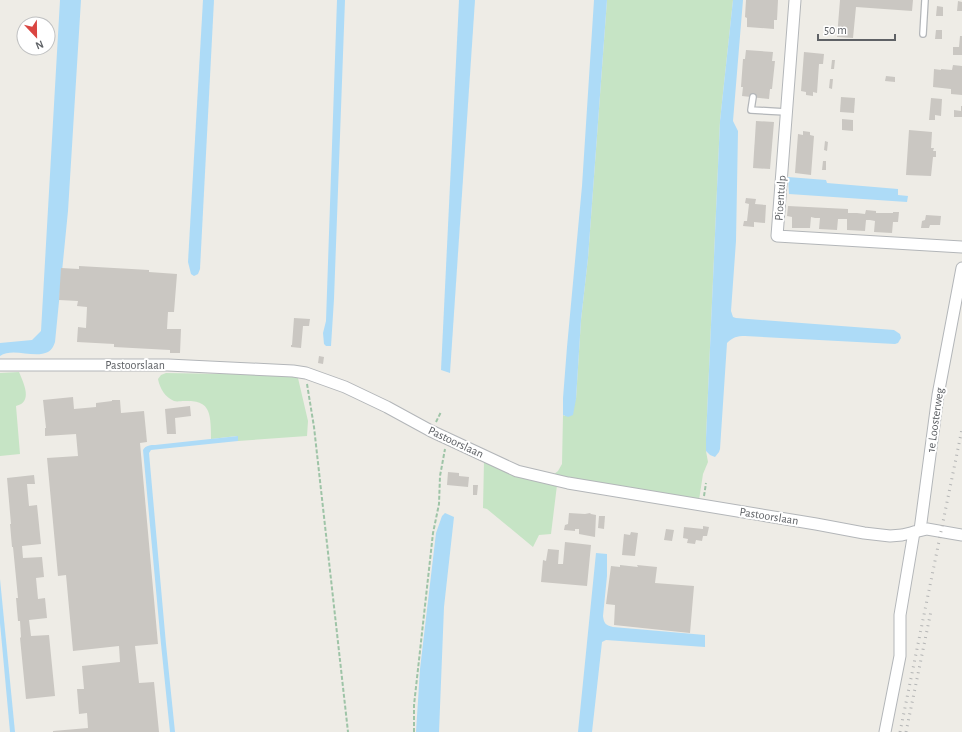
<svg xmlns="http://www.w3.org/2000/svg" width="962" height="732" font-family="'Alegreya Sans',sans-serif">
	<style>
		.green { fill: #c6e4c5 }
		.water { fill: #addbf7 }
		.building { fill: #cac7c2 }
		.lines { fill: none; stroke-linecap: round; stroke-linejoin: round }
		.lane-casing { stroke: #b3b6b9; stroke-width: 8 }
		.street-casing { stroke: #b3b6b9; stroke-width: 13 }
		.path { stroke: #9ec4a7; stroke-width: 2; stroke-dasharray: 4 2; stroke-linecap: butt }
		.lane { stroke: #fff; stroke-width: 5.5 }
		.street { stroke: #fff; stroke-width: 11 }
		.rail { stroke: #b4b5b5; stroke-width: 3; stroke-dasharray: 1 5; stroke-linecap: butt }
		.labels { text-anchor: middle; stroke-width: 4; stroke-linejoin: round; paint-order: stroke }
		.street-label { font-size: 12px; fill: #5e6165; stroke: #fff }
	</style>
	<rect width="100%" height="100%" fill="#eeece6"/>
	<g class="green">
		<polygon points="607,0 733,0 720,121 706,438 706,451 708,462 703,474 699,500 553,475 558,471 562,464 563,415 565,416 576,399 581,320 588,258"/>
		<path d="M19,372C24,384 33,402 16,406L20,454L0,456V373Z"/>
		<path d="M166,373L282,375L298,378L308,421L307,436L238,441L237,436L211,439C211,432 211,417 208,411C204,401 193,401 184,401C181,401 177,402 174,401C165,397 160,389 158,379L161,375Z"/>
		<polygon points="484,461 557,485 551,534 539,535 533,547 487,509 483,508"/>
	</g>
	<g class="water">
		<path d="M60,0H81L68,211L55,342C54,345 52,350 48,352C34,359 13,347 0,356V343L32,340L41,331Z"/>
		<polygon points="203,0 214,0 200,269 198,274 194,276 191,274 188,262"/>
		<polygon points="337,0 345,0 334,299 331,346 326,346 324,344 323,333 326,321"/>
		<polygon points="459,0 475,0 450,373 441,370"/>
		<polygon points="594,0 607,0 588,258 581,320 576,399 573,415 568,417 563,415 563,398 567,347 582,186"/>
		<path d="M733,0H743L733,121L738,131L736,241L731,311L733,317L736,318L894,330L900,334L901,338L898,343L895,344L745,336C737,336 733,337 727,343L720,449L719,452L715,457L710,455L706,451V438L720,121Z"/>
		<polygon points="788,177 826,180 827,183 898,189 898,195 908,196 907,202 789,194"/>
		<path d="M238,436V441L160,449L151,450L149,453L166,644L175,732H170L161,644L143,450C146,445 151,445 155,445Z"/>
		<polygon points="445,513 454,517 444,607 439,732 416,732 420,669 436,533 442,516"/>
		<path d="M596,553L607,554V576L603,616C604,623 605,625 613,627L705,635V647L606,640L602,642L592,732H578Z"/>
		<polygon points="0,579 15,732 10,732 0,623"/>
	</g>
	<g class="building">
		<polygon points="746,0 778,0 777,20 774,20 774,29 747,27 747,18 745,17"/>
		<polygon points="840,0 913,0 912,11 856,7 853,38 837,37"/>
		<polygon points="958,1 962,2 962,11 957,11"/>
		<polygon points="937,6 943,7 943,16 936,16"/>
		<polygon points="936,30 942,30 942,39 935,39"/>
		<polygon points="960,36 962,36 962,55 953,55 953,47 959,47"/>
		<polygon points="746,50 773,52 772,61 775,61 772,89 770,89 769,99 742,96 743,87 741,87 743,59 745,59"/>
		<polygon points="804,52 824,54 823,64 819,64 817,93 813,92 813,96 806,95 806,92 801,91"/>
		<polygon points="832,60 835,60 834,69 831,69"/>
		<polygon points="953,65 962,66 962,95 951,94 951,89 933,87 934,69 941,70 941,69 952,70"/>
		<polygon points="886,76 895,77 895,82 885,81"/>
		<polygon points="830,79 833,79 832,89 829,88"/>
		<polygon points="841,97 855,98 854,113 840,112"/>
		<polygon points="931,98 942,99 941,116 935,115 935,120 929,120"/>
		<polygon points="961,106 962,106 962,117 954,117 954,110 961,111"/>
		<polygon points="842,119 853,120 853,131 842,130"/>
		<polygon points="756,121 774,122 770,169 753,168"/>
		<polygon points="909,130 932,132 931,148 934,148 933,151 936,151 936,157 933,157 931,176 906,175"/>
		<polygon points="803,131 810,132 810,135 814,136 811,175 795,173 798,134 803,135"/>
		<polygon points="825,141 828,142 827,151 824,150"/>
		<polygon points="823,161 826,161 826,170 822,170"/>
		<polygon points="746,198 756,199 755,204 766,205 765,223 754,222 754,227 743,226 744,221 747,221 749,204 745,203"/>
		<polygon points="788,206 848,209 848,213 857,213 865,214 866,210 876,211 876,213 893,213 893,212 899,212 898,222 893,222 892,233 874,232 875,221 870,220 866,220 865,231 847,230 847,219 838,219 837,230 819,229 820,218 815,218 811,217 810,228 792,228 792,217 787,216"/>
		<polygon points="926,215 941,216 940,225 930,225 929,228 921,228 922,221 925,220"/>
		<polygon points="79,266 149,270 149,272 177,274 174,312 168,312 167,329 181,329 180,353 170,353 170,350 114,347 114,344 77,342 78,327 86,328 87,307 77,306 78,301 59,300 61,268 79,269"/>
		<polygon points="294,318 310,319 309,326 303,326 301,348 291,347 291,345 292,345"/>
		<polygon points="319,356 324,357 323,364 318,363"/>
		<polygon points="73,397 74,409 96,407 96,403 112,401 112,400 120,400 121,413 144,411 147,442 140,443 158,644 135,646 139,683 154,682 159,732 53,732 53,731 88,728 87,713 79,714 77,689 84,689 82,666 120,662 119,646 73,651 66,575 58,576 47,458 78,456 76,434 45,436 45,428 46,428 43,400"/>
		<polygon points="190,406 191,416 175,418 176,434 167,434 165,409"/>
		<polygon points="448,472 459,473 459,476 469,477 468,487 447,485"/>
		<polygon points="34,475 35,484 27,484 29,506 37,505 41,544 22,546 23,558 42,557 44,577 36,578 38,599 45,598 47,618 29,620 31,636 49,635 55,696 26,699 20,638 21,637 20,621 18,621 16,598 18,598 13,547 12,547 10,524 11,524 7,478"/>
		<polygon points="473,485 478,485 477,495 473,495"/>
		<polygon points="569,513 585,514 590,513 591,514 596,515 595,537 579,534 579,529 575,529 575,531 564,530 565,525 568,524"/>
		<polygon points="599,516 605,516 604,529 598,528"/>
		<polygon points="703,526 709,527 707,536 703,536 702,541 696,540 695,544 687,543 688,539 683,538 684,527 703,529"/>
		<polygon points="666,529 674,530 672,541 664,540"/>
		<polygon points="631,532 638,533 635,556 622,555 624,534 630,535"/>
		<polygon points="565,542 591,545 587,586 541,582 543,560 546,561 548,549 559,550 558,564 563,564"/>
		<polygon points="620,565 638,567 637,565 657,567 655,583 694,586 690,633 614,625 615,605 606,604 611,566 620,567"/>
	</g>
	<g class="lines">
		<defs>
			<g id="lane">
				<polyline points="923,34 925,0"/>
				<polyline points="753,97 751,110 786,112"/>
			</g>
			<g id="street">
				<polyline points="795,0 777,236 962,247"/>
				<polyline points="0,365 168,365 293,371 306,373 345,387 387,407 431,431 517,471 568,483 816,524 864,533 890,536 902,535 927,529 962,535"/>
				<polyline points="920,530 938,395 962,268"/>
				<polyline points="885,732 900,656 900,615 914,532"/>
			</g>
		</defs>
		<use href="#lane" class="lane-casing"/>
		<use href="#street" class="street-casing"/>
		<g class="path">
			<polyline points="307,384 314,427 348,732"/>
			<polyline points="436,422 441,412"/>
			<polyline points="704,496 706,483"/>
			<polyline points="414,732 414,705 418,669 433,533 439,504 440,476 445,449"/>
		</g>
		<use href="#lane" class="lane"/>
		<use href="#street" class="street"/>
		<g class="rail">
			<polyline points="900,732 962,429"/>
			<polyline points="906,732 931,611"/>
		</g>
	</g>
	<g class="labels">
		<g class="street-label">
			<text transform="translate(780 198) rotate(-86)" y="4">Pioentulp</text>
			<text x="135" y="369">Pastoorslaan</text>
			<text transform="translate(935 420) rotate(-82)" y="4">1e Loosterweg</text>
			<text transform="translate(456 442) rotate(25)" y="4">Pastoorslaan</text>
			<text transform="translate(769 516) rotate(9)" y="4">Pastoorslaan</text>
		</g>
	</g>
	<g transform="translate(36 36) rotate(158)"><circle r="19" fill="#ffffff" stroke="#bfc0c1"/>
	<path d="M0-3L7 15L0 10L-7 15Z" fill="#da4541"/>
	<text y="-6" font-size="11" font-weight="bold" text-anchor="middle" fill="#5e6165">N</text>
	</g>
	<path d="M818 34v6h77v-6" fill="none" stroke="#5e6165" stroke-width="2"/>
	<text x="824" y="34" font-size="12" fill="#5e6165" stroke="#ffffff" stroke-width="3" paint-order="stroke">50 m</text>
</svg>
